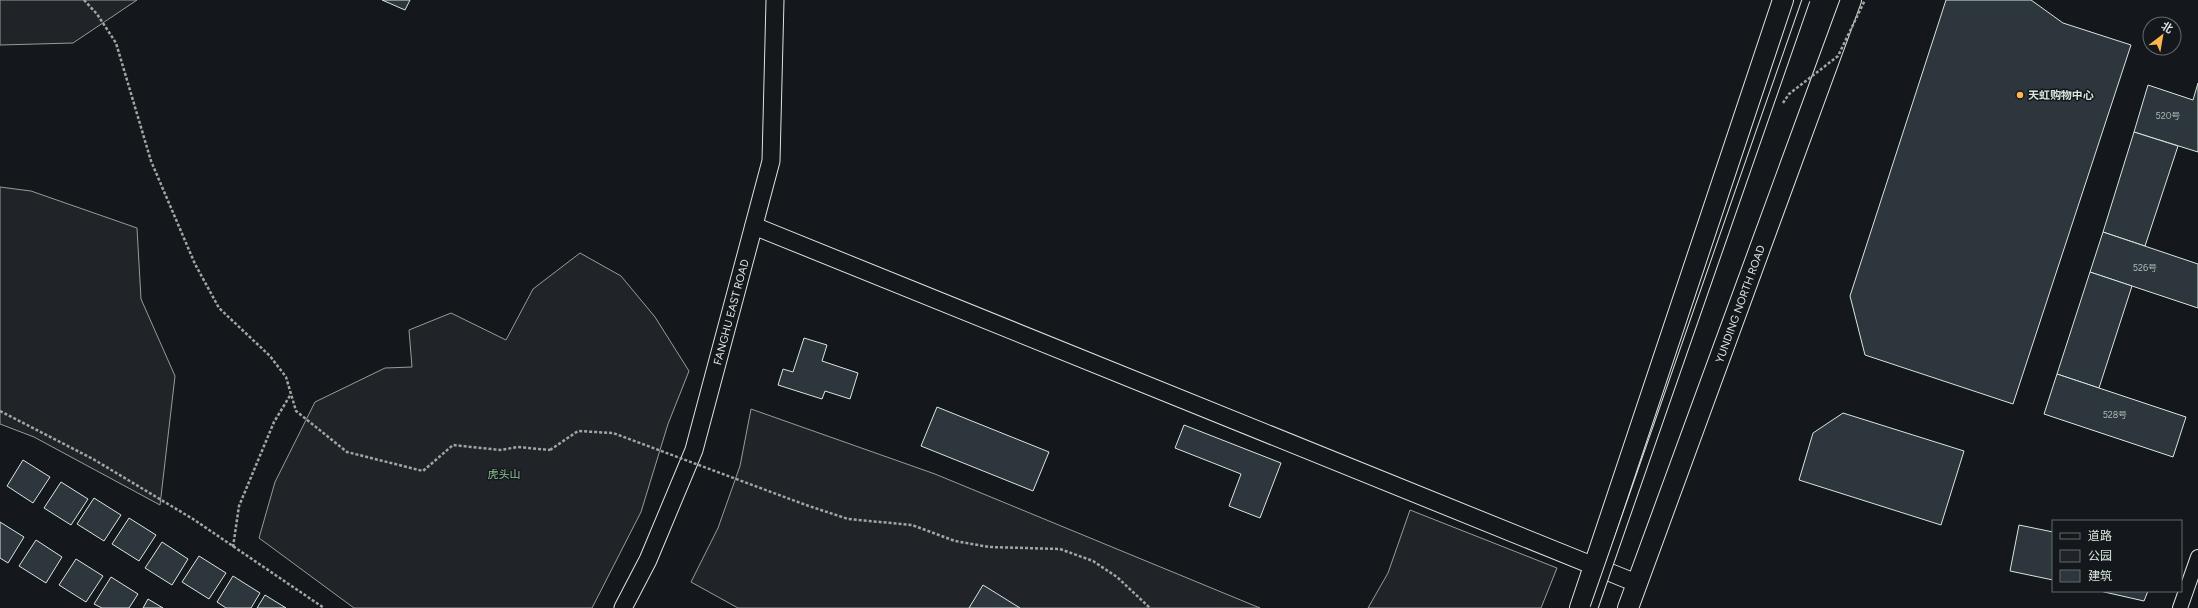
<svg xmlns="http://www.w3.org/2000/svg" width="2198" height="608" font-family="Figtree,'Noto Sans SC',sans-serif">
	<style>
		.green { fill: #202428; stroke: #939e99 }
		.building { fill: #2c363c; stroke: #d8e6dc }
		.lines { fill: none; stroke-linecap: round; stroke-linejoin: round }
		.minor-casing { stroke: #d8e6dc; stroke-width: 16 }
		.tertiary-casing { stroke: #d8e6dc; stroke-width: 19 }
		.secondary-casing { stroke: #d8e6dc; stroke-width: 22 }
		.path { stroke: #9da8a2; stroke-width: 2.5; stroke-dasharray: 3 2; stroke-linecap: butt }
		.minor { stroke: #14181c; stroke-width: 14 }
		.tertiary { stroke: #14181c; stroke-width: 17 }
		.secondary { stroke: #14181c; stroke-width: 20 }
		.service-bridge-casing { stroke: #d8e6dc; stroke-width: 9; stroke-linecap: butt }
		.path-bridge { stroke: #9da8a2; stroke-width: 2.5; stroke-dasharray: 3 2; stroke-linecap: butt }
		.service-bridge { stroke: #14181c; stroke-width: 7 }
		.poi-dot { fill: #ffb74d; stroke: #14181c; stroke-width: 1.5 }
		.labels { text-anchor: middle; stroke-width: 3; stroke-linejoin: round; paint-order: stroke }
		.number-label { font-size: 9px; fill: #adbab4 }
		.poi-label { font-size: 11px; font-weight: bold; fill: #d8e6dc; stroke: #14181c; text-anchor: start }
		.street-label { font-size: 11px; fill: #d8e6dc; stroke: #14181c }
		.park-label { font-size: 11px; fill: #8ac095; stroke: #14181c }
	</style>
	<rect width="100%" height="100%" fill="#14181c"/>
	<g class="green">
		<polygon points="0,0 137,0 73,43 0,45"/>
		<polygon points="0,187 31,191 137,228 141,299 175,376 160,505 34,437 0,424"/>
		<polygon points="580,253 621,276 655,317 689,371 668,424 641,512 592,608 354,608 259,538 275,482 315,402 385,368 412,367 409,330 451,313 506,340 533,289"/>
		<polygon points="751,409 935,474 1260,608 738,608 691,582 718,528 740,466"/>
		<polygon points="1410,510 1557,568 1541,608 1368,608 1388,573"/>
	</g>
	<g class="building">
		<polygon points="382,0 410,0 405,10"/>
		<polygon points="1946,0 2031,0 2063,23 2131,45 2013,404 1865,355 1850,296"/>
		<polygon points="2198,83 2198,152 2134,132 2148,85 2193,100"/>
		<polygon points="2134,132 2178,146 2145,246 2103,232"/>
		<polygon points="2103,232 2198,264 2198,308 2090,272"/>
		<polygon points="2090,272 2132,286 2099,388 2057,374"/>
		<polygon points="804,338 827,345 822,361 858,373 850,399 825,391 822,399 778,385 783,369 793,372"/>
		<polygon points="2057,374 2186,417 2173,457 2044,414"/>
		<polygon points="937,407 1049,452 1033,491 921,446"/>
		<polygon points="1843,413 1964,451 1941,525 1799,480 1813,433"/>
		<polygon points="1184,425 1281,463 1260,518 1229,506 1241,474 1175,448"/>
		<polygon points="23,460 50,477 33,503 7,486"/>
		<polygon points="61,482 88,499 71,525 44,508"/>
		<polygon points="94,498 121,515 104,541 77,524"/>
		<polygon points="129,518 156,535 139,561 112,544"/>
		<polygon points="0,522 24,537 8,563 0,558"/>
		<polygon points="2019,525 2053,532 2053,580 2010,571"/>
		<polygon points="36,540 62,557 46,583 19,566"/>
		<polygon points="162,542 188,559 172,585 145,568"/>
		<polygon points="199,556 226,573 209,599 182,582"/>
		<polygon points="76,559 103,576 86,602 59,585"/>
		<polygon points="233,576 260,593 251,608 226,608 217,602"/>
		<polygon points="111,577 138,594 129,608 102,608 94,604"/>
		<polygon points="983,585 1020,608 969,608"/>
		<polygon points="2100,591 2148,591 2144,601"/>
		<polygon points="265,595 286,608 257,608"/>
		<polygon points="148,599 163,608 143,608"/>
	</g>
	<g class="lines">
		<defs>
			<polyline id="minor" points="2180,608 2198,557"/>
			<g id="tertiary">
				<polyline points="754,226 1636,583"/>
				<polyline points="623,608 648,560 694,450 771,161 775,0"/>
			</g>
			<g id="secondary">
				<polyline points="1580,608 1783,0"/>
				<polyline points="1628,608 1851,0"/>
			</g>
		</defs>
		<use href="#minor" class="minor-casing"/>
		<use href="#tertiary" class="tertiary-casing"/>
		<use href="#secondary" class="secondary-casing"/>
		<g class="path">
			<polyline points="84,0 97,14 116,43 151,161 195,264 219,308 270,356 286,377 296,411 347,452 423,471 453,445 500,450 518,447 550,450"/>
			<polyline points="0,411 93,459 193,519 324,608"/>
			<polyline points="806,505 848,519 912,525 955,541 989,547 1060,549 1093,561 1117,577 1150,608"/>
			<polyline points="233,547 239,506 274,422 291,394"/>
		</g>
		<use href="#minor" class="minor"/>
		<use href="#tertiary" class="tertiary"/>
		<use href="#secondary" class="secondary"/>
		<defs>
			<polyline id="service-bridge" points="1594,608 1806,0"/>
		</defs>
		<use href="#service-bridge" class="service-bridge-casing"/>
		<g class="path-bridge">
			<polyline points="1783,103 1789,94 1838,56 1865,0"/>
			<polyline points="550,450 578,431 613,433 806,505"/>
		</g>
		<use href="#service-bridge" class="service-bridge"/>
	</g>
	<circle class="poi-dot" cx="2020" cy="95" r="4"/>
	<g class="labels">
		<g class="number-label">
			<text x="2168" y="119">520号</text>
			<text x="2145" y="271">526号</text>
			<text x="2115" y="418">528号</text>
		</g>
		<g class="poi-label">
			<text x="2028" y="99">天虹购物中心</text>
		</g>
		<g class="street-label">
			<text transform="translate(1740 304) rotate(-70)" y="4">YUNDING NORTH ROAD</text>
			<text transform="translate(731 312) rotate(-75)" y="4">FANGHU EAST ROAD</text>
		</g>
		<g class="park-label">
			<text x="504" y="478">虎头山</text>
		</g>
	</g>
	<rect x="2052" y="520" width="130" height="72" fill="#14181c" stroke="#626a69"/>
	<rect x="2060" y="533" width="20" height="6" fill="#14181c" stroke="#626a69"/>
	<text x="2088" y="540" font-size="12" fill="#d8e6dc">道路</text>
	<rect x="2060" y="550" width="20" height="12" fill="#202428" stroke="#626a69"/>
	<text x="2088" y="560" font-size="12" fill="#d8e6dc">公园</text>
	<rect x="2060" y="570" width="20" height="12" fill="#2c363c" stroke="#626a69"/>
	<text x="2088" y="580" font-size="12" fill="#d8e6dc">建筑</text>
	<g transform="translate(2162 36) rotate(31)"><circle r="19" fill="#14181c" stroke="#626a69"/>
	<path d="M0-3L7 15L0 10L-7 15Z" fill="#ffb74d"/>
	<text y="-6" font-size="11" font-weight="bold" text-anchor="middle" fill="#d8e6dc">北</text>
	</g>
</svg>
